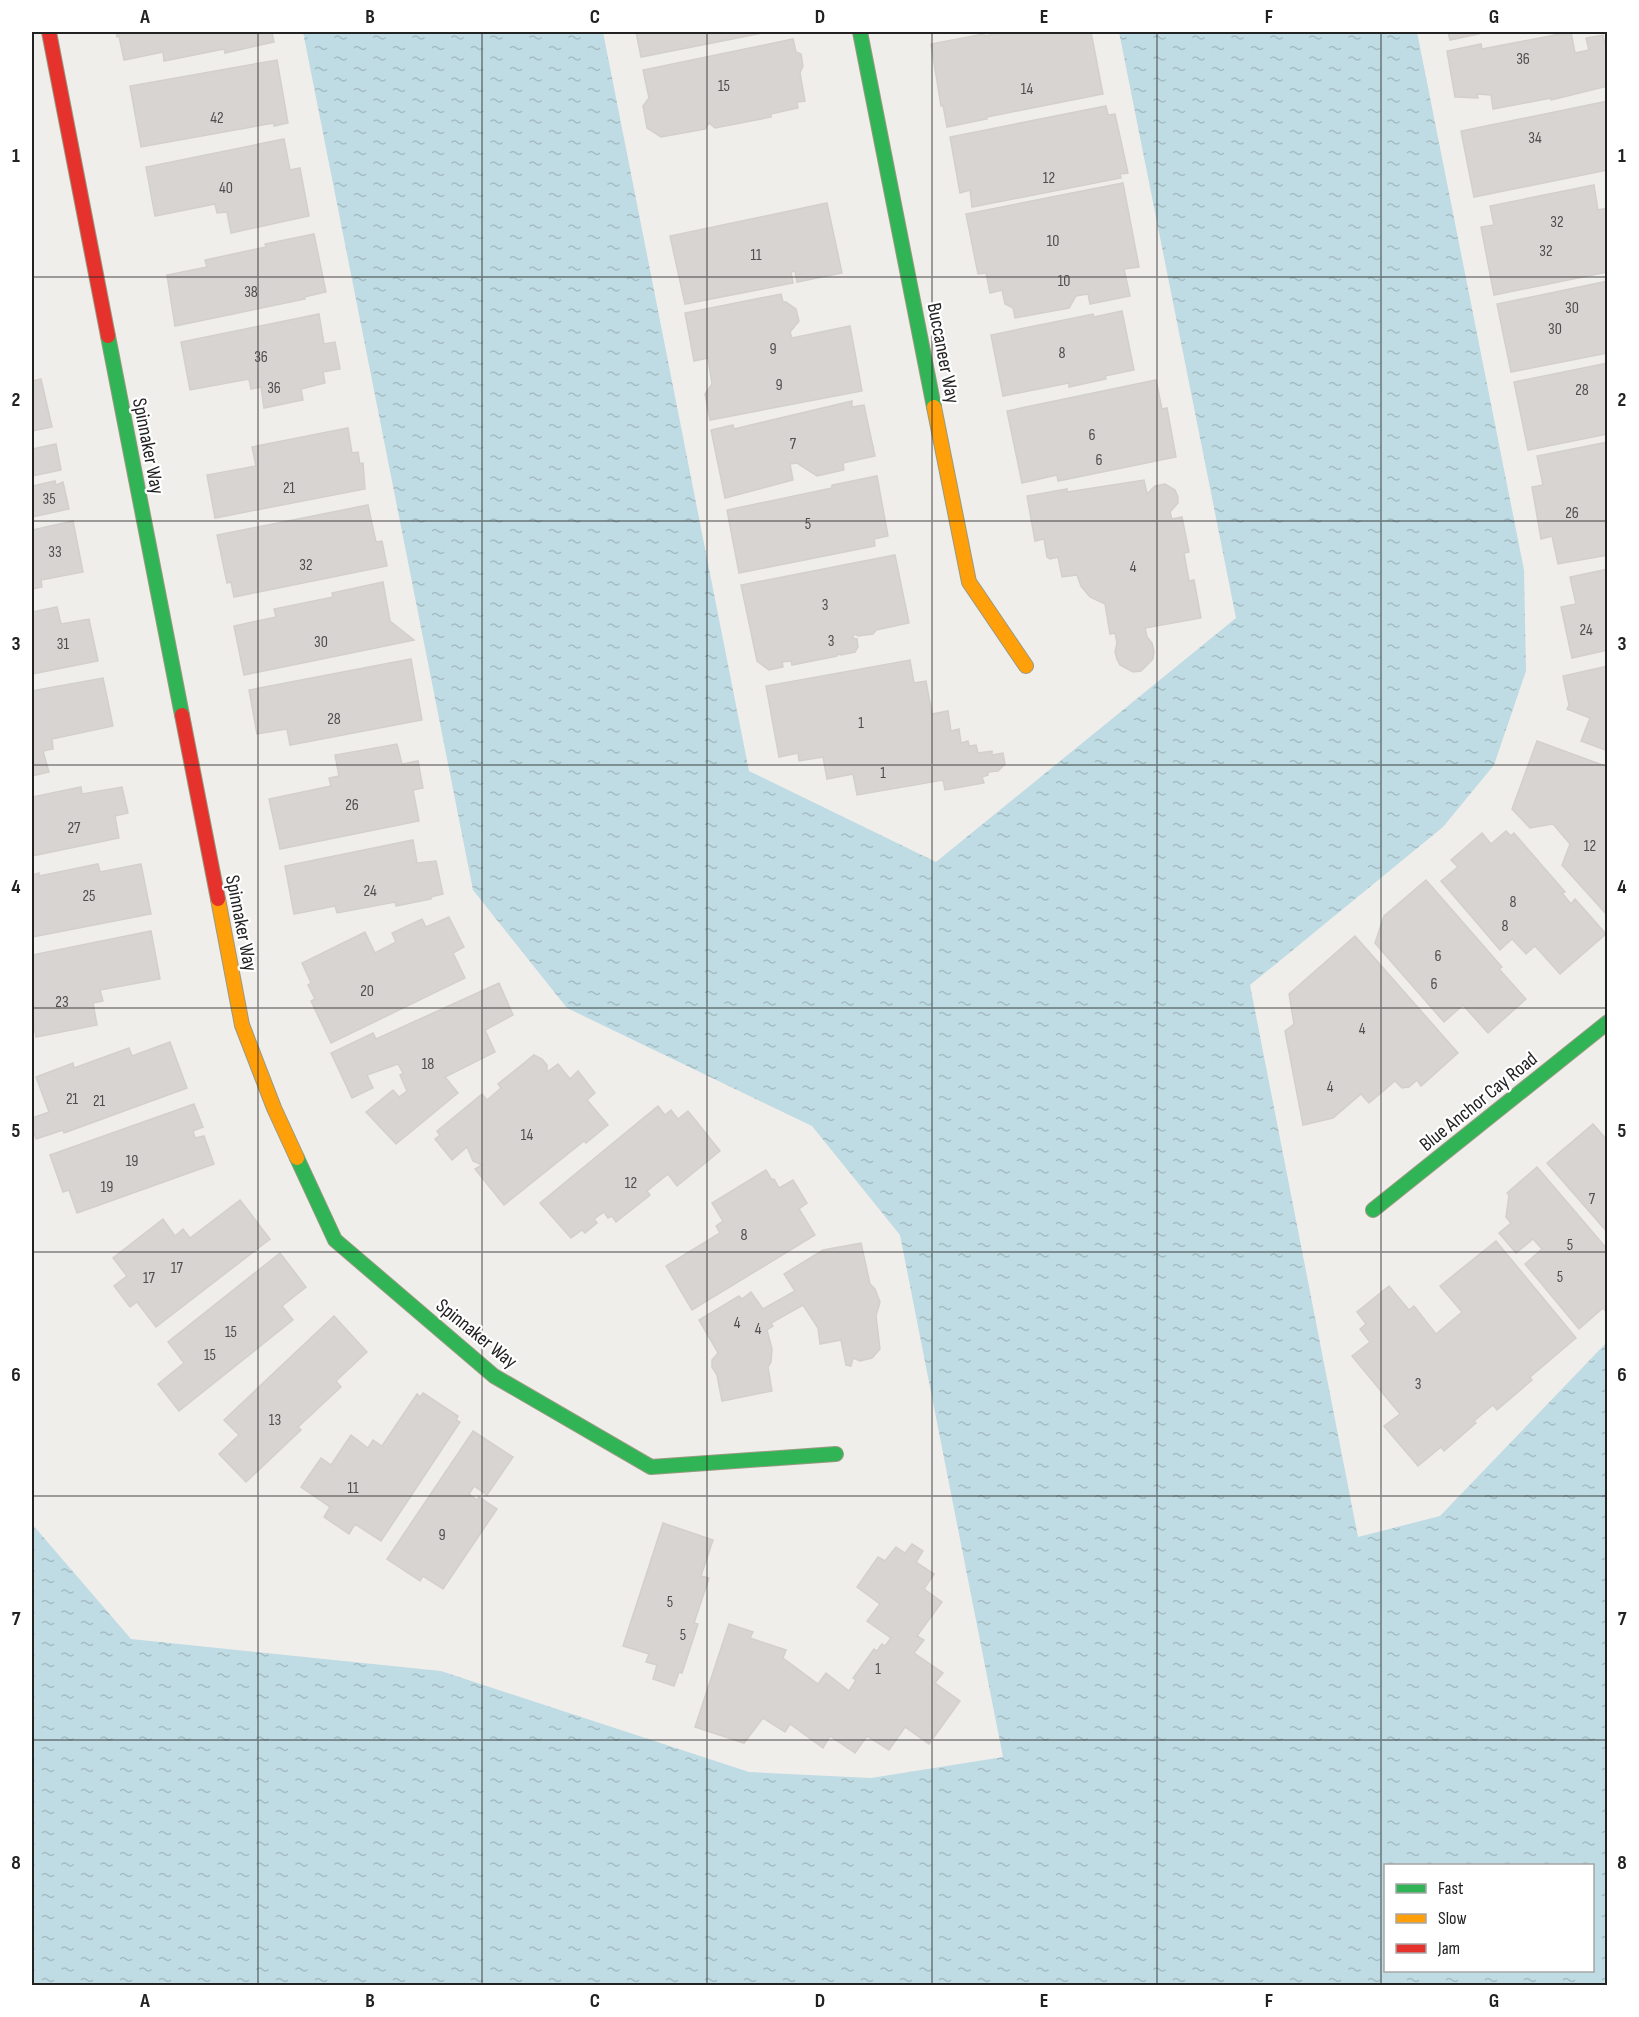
<svg xmlns="http://www.w3.org/2000/svg" width="1639" height="2017" font-family="'Sofia Sans Condensed',sans-serif">
	<style>
		.water { fill: url(#water-ripples); fill-rule: evenodd }
		.building { fill: #d7d4d2; stroke: #d3d0cc; stroke-width: 1.5 }
		.lines { fill: none; stroke-linecap: round; stroke-linejoin: round }
		.fast-casing { stroke: #999a82; stroke-width: 16 }
		.slow-casing { stroke: #999a82; stroke-width: 16 }
		.jam-casing { stroke: #999a82; stroke-width: 16 }
		.fast { stroke: #30b455; stroke-width: 14 }
		.slow { stroke: #ff9f0a; stroke-width: 14 }
		.jam { stroke: #e5322d; stroke-width: 14 }
		.grid { fill: none; stroke: #222; stroke-width: 1.5; stroke-opacity: 0.55 }
		.labels { text-anchor: middle; stroke-width: 4.5; stroke-linejoin: round; paint-order: stroke }
		.number-label { font-size: 16px; fill: #4f4e4e }
		.street-label { font-size: 20px; fill: #222; stroke: #fff }
		.neatline { fill: none; stroke: #222; stroke-width: 2 }
		.grid-label { font-size: 20px; text-anchor: middle; font-weight: bold; fill: #222 }
	</style>
	<defs>
		<pattern id="water-ripples" width="26" height="14" patternUnits="userSpaceOnUse" patternTransform="scale(1.5)"><rect width="26" height="14" fill="#bfdbe3"/><path d="M2 4q2-2 4 0t4 0M15 11q2-2 4 0t4 0" fill="none" stroke="#a4bcc2"/></pattern>
	</defs>
	<rect width="100%" height="100%" fill="#f0eeeb"/>
	<path class="water" d="M303,32H603L749,771L936,862L1236,618L1119,32H1417L1524,570L1526,671L1494,765L1443,827L1250,985L1358,1537L1440,1516L1607,1342V1985H32V1524L131,1639L441,1671L749,1772L871,1778L1003,1757L900,1235L812,1126L567,1008L473,890ZM1386,1866H1592V1970H1386Z"/>
	<g class="building">
		<polygon points="116,32 272,32 274,42 225,53 224,49 164,61 163,52 124,60 119,36 117,37"/>
		<polygon points="636,32 768,32 641,57"/>
		<polygon points="1006,32 1091,32 1103,94 987,117 987,119 947,127 943,105 941,106 931,44 984,34 984,36"/>
		<polygon points="1448,32 1479,32 1479,34 1450,40"/>
		<polygon points="1571,32 1575,53 1589,50 1586,38 1603,35 1608,58 1608,86 1551,100 1551,98 1493,109 1491,95 1477,94 1478,98 1455,97 1447,51 1481,44 1482,49"/>
		<polygon points="793,39 796,52 801,54 803,66 800,73 805,101 797,102 798,108 771,114 771,117 715,128 709,123 705,129 661,137 647,128 643,106 649,98 643,70"/>
		<polygon points="277,60 288,123 274,126 274,123 141,147 130,86"/>
		<polygon points="1608,101 1608,170 1474,197 1461,131"/>
		<polygon points="1106,106 1108,115 1115,114 1123,150 1128,173 1120,174 1121,178 972,207 970,190 960,193 950,137"/>
		<polygon points="284,139 290,170 300,168 309,216 231,233 227,212 217,213 215,204 155,216 146,167"/>
		<polygon points="1123,183 1139,267 1124,269 1130,296 1090,304 1088,294 1076,296 1069,308 1015,318 1013,308 1005,304 1002,290 990,293 986,273 978,274 966,214"/>
		<polygon points="1594,185 1598,210 1608,208 1608,272 1494,295 1481,227 1494,225 1490,206"/>
		<polygon points="827,203 842,273 797,282 795,271 791,272 793,283 685,304 670,236"/>
		<polygon points="314,234 326,292 304,297 305,299 175,326 167,275 207,267 205,260 266,247 265,244"/>
		<polygon points="1608,281 1608,353 1511,372 1497,304"/>
		<polygon points="781,294 783,302 786,302 796,309 799,321 790,332 792,338 850,326 862,391 710,420 705,394 712,384 708,358 694,361 685,313"/>
		<polygon points="1122,311 1134,370 1105,376 1106,379 1069,387 1069,383 1003,396 991,335 1093,314 1094,317"/>
		<polygon points="319,314 324,344 335,342 340,369 323,372 325,383 301,389 303,400 264,408 261,387 251,389 249,379 190,390 181,342"/>
		<polygon points="1608,363 1608,434 1528,450 1514,382"/>
		<polygon points="41,379 52,427 32,431 32,381"/>
		<polygon points="1156,380 1162,409 1167,408 1176,457 1058,481 1057,475 1022,483 1007,411"/>
		<polygon points="852,401 852,407 864,405 875,456 843,463 844,470 817,476 797,463 790,464 793,480 725,498 711,430 733,425 734,429"/>
		<polygon points="348,428 352,453 358,452 360,464 363,463 365,489 215,518 207,475 256,466 252,447"/>
		<polygon points="1608,442 1608,555 1558,564 1552,536 1541,539 1532,487 1543,485 1537,456"/>
		<polygon points="56,444 61,470 32,476 32,449"/>
		<polygon points="877,476 888,536 874,539 875,546 739,573 727,510 832,488 832,485"/>
		<polygon points="1144,480 1147,494 1155,486 1165,484 1175,490 1178,497 1178,503 1170,512 1172,519 1182,517 1189,552 1184,553 1189,581 1194,580 1201,618 1145,628 1147,637 1152,643 1154,651 1153,659 1141,671 1133,672 1120,665 1117,659 1115,652 1117,643 1115,633 1110,634 1105,604 1090,597 1081,586 1077,575 1062,577 1058,557 1050,559 1047,557 1044,539 1035,541 1027,496 1067,489 1067,492"/>
		<polygon points="55,481 56,485 63,482 69,509 32,517 32,486"/>
		<polygon points="368,505 376,542 382,541 387,566 234,597 231,582 227,583 217,535"/>
		<polygon points="73,521 83,572 41,580 42,587 32,589 32,530"/>
		<polygon points="895,555 909,623 876,630 873,634 858,636 855,634 852,638 857,639 858,647 855,652 841,655 838,654 837,656 792,665 791,661 782,662 783,667 769,670 757,661 741,585"/>
		<polygon points="1608,569 1608,650 1572,658 1561,607 1576,604 1570,577"/>
		<polygon points="383,582 390,621 414,640 244,675 234,626 276,617 274,609 333,597 332,593"/>
		<polygon points="57,607 61,624 89,619 98,661 32,674 32,612"/>
		<polygon points="411,659 422,720 290,745 287,729 257,734 249,690"/>
		<polygon points="910,660 914,683 926,681 932,714 948,711 951,731 959,729 961,743 968,741 969,746 976,745 978,753 992,751 992,755 1003,753 1005,764 998,771 988,772 988,775 982,777 984,783 945,790 943,780 857,795 853,774 827,779 823,757 799,761 798,753 779,757 766,686"/>
		<polygon points="1608,666 1608,751 1581,741 1590,718 1567,709 1569,705 1563,676"/>
		<polygon points="103,678 113,726 52,739 53,749 43,751 49,772 32,776 32,691"/>
		<polygon points="1537,741 1608,767 1608,916 1562,865 1570,844 1553,824 1530,828 1512,809"/>
		<polygon points="397,744 402,764 418,761 423,788 413,790 419,821 280,849 269,799 331,786 329,778 339,776 335,755"/>
		<polygon points="81,787 82,794 122,787 128,813 115,816 119,838 32,856 32,797"/>
		<polygon points="1506,831 1511,836 1514,833 1565,892 1562,893 1571,904 1575,899 1606,934 1560,974 1535,946 1526,954 1512,939 1500,950 1441,881 1458,867 1451,860 1482,833 1491,844"/>
		<polygon points="413,840 417,863 436,861 443,894 431,897 431,899 396,906 395,902 337,913 335,906 294,914 285,866"/>
		<polygon points="98,864 100,872 141,864 151,914 32,937 32,875 39,873 39,876"/>
		<polygon points="1426,880 1502,967 1499,969 1526,999 1488,1033 1463,1005 1444,1022 1375,943 1384,916"/>
		<polygon points="449,917 464,947 453,953 465,978 331,1043 311,1001 315,999 308,985 311,983 302,963 365,932 375,953 396,942 392,933 422,919 426,927"/>
		<polygon points="151,931 160,979 100,990 103,1001 93,1003 97,1025 36,1037 32,1015 32,955"/>
		<polygon points="1355,936 1458,1053 1421,1086 1417,1080 1409,1087 1402,1088 1395,1081 1369,1103 1361,1094 1333,1118 1303,1125 1285,1031 1294,1024 1289,994"/>
		<polygon points="499,983 513,1015 485,1030 495,1052 445,1077 458,1093 396,1144 366,1112 393,1090 399,1097 407,1091 400,1075 403,1073 398,1064 367,1075 373,1088 352,1098 331,1053 373,1033 376,1039"/>
		<polygon points="170,1042 187,1088 64,1133 63,1130 36,1139 32,1126 32,1118 49,1112 36,1077 73,1063 74,1068 129,1048 132,1056"/>
		<polygon points="534,1055 542,1059 547,1065 547,1072 558,1064 570,1079 578,1071 595,1093 587,1100 608,1125 586,1143 584,1141 504,1205 475,1169 482,1165 473,1161 467,1147 452,1160 435,1139 440,1135 437,1131 482,1094 487,1100 501,1088 498,1084"/>
		<polygon points="194,1104 203,1127 193,1131 195,1138 204,1136 214,1164 77,1213 69,1190 63,1192 50,1155"/>
		<polygon points="658,1106 665,1115 671,1110 678,1119 688,1111 720,1151 677,1186 668,1174 647,1191 650,1195 616,1222 612,1216 608,1218 604,1212 594,1219 597,1223 585,1233 582,1230 571,1238 540,1203"/>
		<polygon points="1593,1124 1608,1141 1608,1233 1547,1163"/>
		<polygon points="1537,1167 1608,1250 1608,1314 1603,1308 1579,1329 1525,1264 1542,1249 1533,1239 1516,1253 1499,1233 1511,1223 1506,1217 1509,1195 1507,1193"/>
		<polygon points="766,1170 772,1180 774,1179 779,1188 793,1180 807,1203 799,1209 815,1235 692,1310 666,1266 720,1233 716,1226 723,1221 712,1203"/>
		<polygon points="240,1200 270,1239 156,1327 137,1302 130,1307 114,1286 127,1276 113,1258 163,1219 175,1236 183,1229 190,1238"/>
		<polygon points="1496,1241 1576,1338 1530,1377 1532,1380 1497,1410 1493,1405 1474,1421 1476,1423 1444,1451 1441,1447 1418,1466 1384,1426 1400,1414 1352,1356 1370,1342 1360,1329 1366,1324 1357,1312 1389,1286 1409,1310 1414,1306 1436,1334 1462,1312 1440,1286"/>
		<polygon points="861,1243 870,1284 875,1289 880,1302 876,1316 880,1349 872,1358 860,1361 853,1358 851,1366 846,1365 841,1340 820,1344 818,1328 803,1305 771,1323 773,1326 767,1330 772,1349 771,1362 768,1367 772,1391 722,1401 717,1375 712,1367 712,1360 718,1353 699,1320 739,1296 742,1299 751,1292 763,1309 795,1291 784,1274 823,1250"/>
		<polygon points="280,1253 306,1287 282,1306 293,1320 179,1411 158,1384 184,1363 168,1342"/>
		<polygon points="334,1316 367,1352 336,1381 341,1387 298,1427 301,1430 246,1482 219,1454 239,1435 224,1420"/>
		<polygon points="423,1393 458,1416 456,1420 460,1422 381,1541 355,1524 349,1534 324,1517 330,1507 301,1487 321,1458 331,1465 351,1435 368,1448 373,1440 382,1446 417,1394 420,1397"/>
		<polygon points="473,1431 513,1457 487,1495 474,1486 469,1494 477,1500 479,1497 497,1509 443,1589 423,1576 420,1581 387,1559"/>
		<polygon points="663,1523 713,1540 701,1576 709,1578 694,1623 698,1624 682,1673 679,1672 674,1686 653,1679 657,1665 646,1662 649,1654 623,1646"/>
		<polygon points="912,1544 923,1551 916,1562 934,1574 924,1589 942,1602 917,1636 924,1640 914,1653 943,1673 935,1683 960,1701 929,1744 905,1727 889,1750 867,1736 855,1753 830,1736 823,1748 790,1724 785,1732 763,1718 744,1743 695,1727 729,1624 753,1632 750,1638 786,1650 783,1658 818,1684 826,1673 849,1691 856,1680 853,1678 874,1649 877,1651 882,1644 885,1646 891,1638 867,1621 880,1604 857,1587 878,1557 885,1561 896,1547 905,1553"/>
	</g>
	<g class="lines">
		<defs>
			<g id="fast">
				<polyline points="860,32 934,407"/>
				<polyline points="108,336 182,715"/>
				<polyline points="297,1158 335,1240 494,1376 651,1467 836,1454"/>
				<polyline points="1373,1210 1608,1022"/>
			</g>
			<g id="slow">
				<polyline points="934,407 969,582 1026,666"/>
				<polyline points="218,899 242,1025 274,1108 297,1158"/>
			</g>
			<g id="jam">
				<polyline points="49,32 108,336"/>
				<polyline points="182,715 218,899"/>
			</g>
		</defs>
		<use href="#fast" class="fast-casing"/>
		<use href="#slow" class="slow-casing"/>
		<use href="#jam" class="jam-casing"/>
		<use href="#fast" class="fast"/>
		<use href="#slow" class="slow"/>
		<use href="#jam" class="jam"/>
	</g>
	<path class="grid" d="M258,32V1986M482,32V1986M707,32V1986M932,32V1986M1157,32V1986M1381,32V1986M32,277H1608M32,521H1608M32,765H1608M32,1008H1608M32,1252H1608M32,1496H1608M32,1740H1608"/>
	<g class="labels">
		<g class="number-label">
			<text x="1523" y="64">36</text>
			<text x="724" y="91">15</text>
			<text x="1027" y="94">14</text>
			<text x="217" y="123">42</text>
			<text x="1535" y="143">34</text>
			<text x="1049" y="183">12</text>
			<text x="226" y="193">40</text>
			<text x="1557" y="227">32</text>
			<text x="1053" y="246">10</text>
			<text x="1546" y="256">32</text>
			<text x="756" y="260">11</text>
			<text x="1064" y="286">10</text>
			<text x="251" y="297">38</text>
			<text x="1572" y="313">30</text>
			<text x="1555" y="334">30</text>
			<text x="773" y="354">9</text>
			<text x="1062" y="358">8</text>
			<text x="261" y="362">36</text>
			<text x="779" y="390">9</text>
			<text x="274" y="393">36</text>
			<text x="1582" y="395">28</text>
			<text x="1092" y="440">6</text>
			<text x="793" y="449">7</text>
			<text x="1099" y="465">6</text>
			<text x="289" y="493">21</text>
			<text x="49" y="504">35</text>
			<text x="1572" y="518">26</text>
			<text x="808" y="529">5</text>
			<text x="55" y="557">33</text>
			<text x="306" y="570">32</text>
			<text x="1133" y="572">4</text>
			<text x="825" y="610">3</text>
			<text x="1586" y="635">24</text>
			<text x="831" y="646">3</text>
			<text x="321" y="647">30</text>
			<text x="63" y="649">31</text>
			<text x="334" y="724">28</text>
			<text x="861" y="728">1</text>
			<text x="883" y="778">1</text>
			<text x="352" y="810">26</text>
			<text x="74" y="833">27</text>
			<text x="1590" y="851">12</text>
			<text x="370" y="896">24</text>
			<text x="89" y="901">25</text>
			<text x="1513" y="907">8</text>
			<text x="1505" y="931">8</text>
			<text x="1438" y="961">6</text>
			<text x="1434" y="989">6</text>
			<text x="367" y="996">20</text>
			<text x="62" y="1007">23</text>
			<text x="1362" y="1034">4</text>
			<text x="428" y="1069">18</text>
			<text x="1330" y="1092">4</text>
			<text x="72" y="1104">21</text>
			<text x="99" y="1106">21</text>
			<text x="527" y="1140">14</text>
			<text x="132" y="1166">19</text>
			<text x="631" y="1188">12</text>
			<text x="107" y="1192">19</text>
			<text x="1592" y="1204">7</text>
			<text x="744" y="1240">8</text>
			<text x="1570" y="1250">5</text>
			<text x="177" y="1273">17</text>
			<text x="1560" y="1282">5</text>
			<text x="149" y="1283">17</text>
			<text x="737" y="1328">4</text>
			<text x="758" y="1334">4</text>
			<text x="231" y="1337">15</text>
			<text x="210" y="1360">15</text>
			<text x="1418" y="1389">3</text>
			<text x="275" y="1425">13</text>
			<text x="353" y="1493">11</text>
			<text x="442" y="1540">9</text>
			<text x="670" y="1607">5</text>
			<text x="683" y="1640">5</text>
			<text x="878" y="1674">1</text>
		</g>
		<g class="street-label">
			<text transform="translate(944 353) rotate(79)" y="7">Buccaneer Way</text>
			<text transform="translate(149 446) rotate(79)" y="7">Spinnaker Way</text>
			<text transform="translate(242 923) rotate(79)" y="7">Spinnaker Way</text>
			<text transform="translate(1478 1101) rotate(-39)" y="7">Blue Anchor Cay Road</text>
			<text transform="translate(477 1333) rotate(39)" y="7">Spinnaker Way</text>
		</g>
	</g>
	<rect width="1639" height="2017" fill="none" stroke="#ffffff" stroke-width="66"/>
	<rect x="1384" y="1864" width="210" height="108" fill="#ffffff" stroke="#a7a7a7" stroke-width="1.5"/>
	<rect x="1396" y="1884" width="30" height="9" fill="#30b455" stroke="#a7a7a7" stroke-width="1.5"/>
	<text x="1438" y="1894" font-size="18" fill="#222222">Fast</text>
	<rect x="1396" y="1914" width="30" height="9" fill="#ff9f0a" stroke="#a7a7a7" stroke-width="1.5"/>
	<text x="1438" y="1924" font-size="18" fill="#222222">Slow</text>
	<rect x="1396" y="1944" width="30" height="9" fill="#e5322d" stroke="#a7a7a7" stroke-width="1.5"/>
	<text x="1438" y="1954" font-size="18" fill="#222222">Jam</text>
	<rect x="33" y="33" width="1573" height="1951" class="neatline"/>
	<g class="grid-label">
		<text x="145" y="23">A</text>
		<text x="370" y="23">B</text>
		<text x="595" y="23">C</text>
		<text x="820" y="23">D</text>
		<text x="1044" y="23">E</text>
		<text x="1269" y="23">F</text>
		<text x="1494" y="23">G</text>
		<text x="16" y="162">1</text>
		<text x="1622" y="162">1</text>
		<text x="16" y="406">2</text>
		<text x="1622" y="406">2</text>
		<text x="16" y="650">3</text>
		<text x="1622" y="650">3</text>
		<text x="16" y="893">4</text>
		<text x="1622" y="893">4</text>
		<text x="16" y="1137">5</text>
		<text x="1622" y="1137">5</text>
		<text x="16" y="1381">6</text>
		<text x="1622" y="1381">6</text>
		<text x="16" y="1625">7</text>
		<text x="1622" y="1625">7</text>
		<text x="16" y="1869">8</text>
		<text x="1622" y="1869">8</text>
		<text x="145" y="2007">A</text>
		<text x="370" y="2007">B</text>
		<text x="595" y="2007">C</text>
		<text x="820" y="2007">D</text>
		<text x="1044" y="2007">E</text>
		<text x="1269" y="2007">F</text>
		<text x="1494" y="2007">G</text>
	</g>
</svg>
